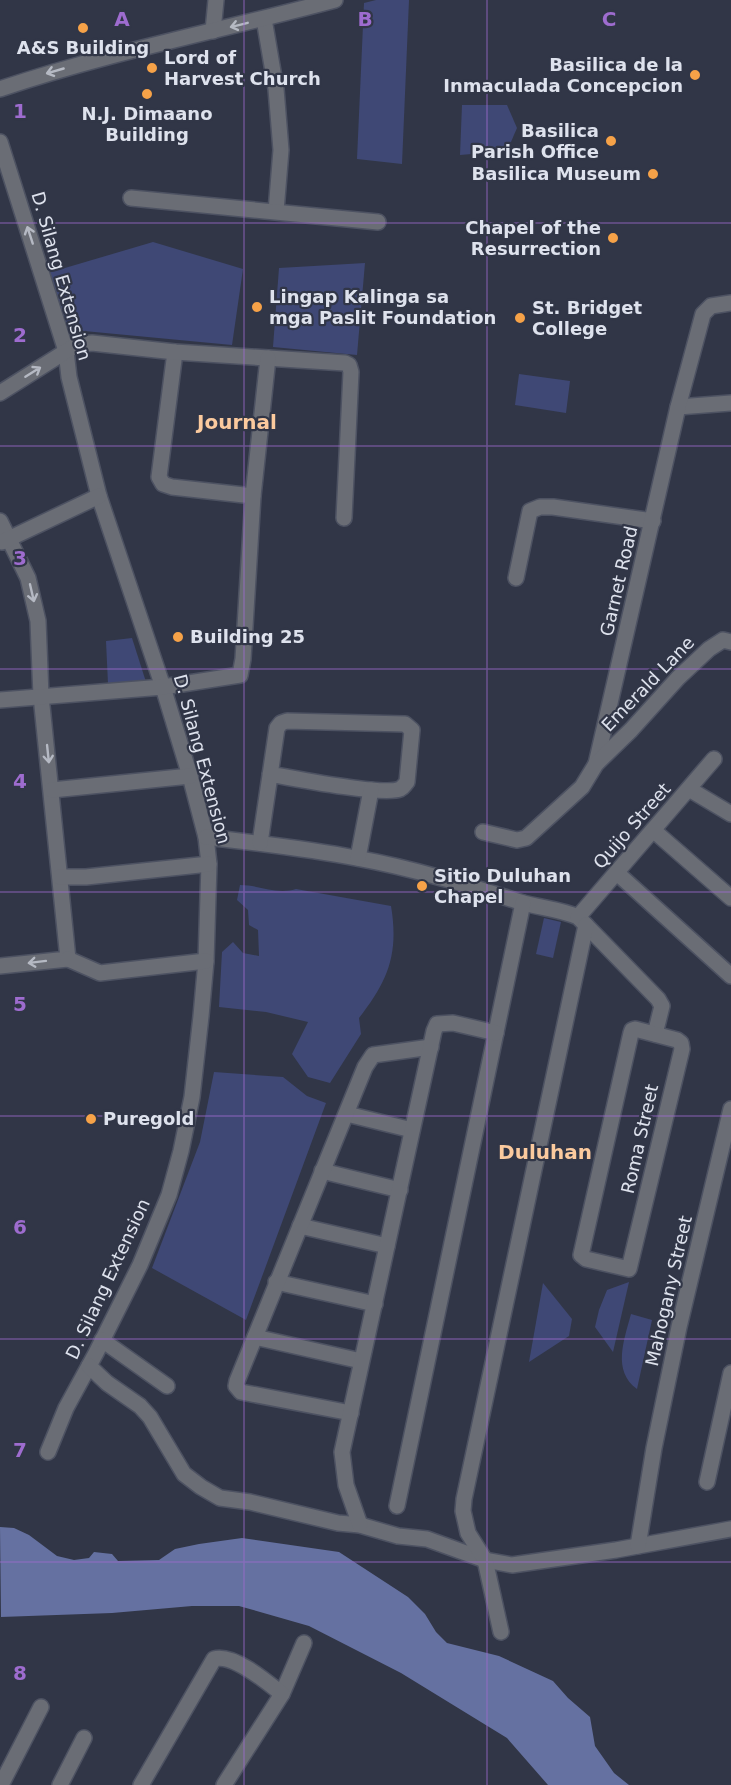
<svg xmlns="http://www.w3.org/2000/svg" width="731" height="1785" font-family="'DejaVu Sans',sans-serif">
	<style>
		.green { fill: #3f4875 }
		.water { fill: #6571a1 }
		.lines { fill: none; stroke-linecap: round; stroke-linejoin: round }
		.minor-casing { stroke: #4d5262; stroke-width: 18 }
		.minor { stroke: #6a6d75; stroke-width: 15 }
		.oneway { stroke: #b5b9c3 }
		.grid { fill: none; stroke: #9e6ccf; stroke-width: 1.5; stroke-opacity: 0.55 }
		.poi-dot { fill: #f6a248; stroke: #313647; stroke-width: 2 }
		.labels { text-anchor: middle; stroke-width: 4.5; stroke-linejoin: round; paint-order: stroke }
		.poi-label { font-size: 18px; font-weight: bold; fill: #dee2ed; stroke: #313647; text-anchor: start }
		.street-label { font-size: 18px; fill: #dee2ed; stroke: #313647 }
		.neighbourhood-label { font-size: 20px; font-weight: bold; fill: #fbca9e; stroke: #313647 }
		.grid-label { font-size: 20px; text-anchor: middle; font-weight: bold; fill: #9e6ccf; stroke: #313647; stroke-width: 4.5; stroke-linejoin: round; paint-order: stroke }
	</style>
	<rect width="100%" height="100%" fill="#313647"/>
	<g class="green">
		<polygon points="376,0 409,0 402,164 357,159 364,3"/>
		<polygon points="462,105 507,105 517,128 507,151 460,155"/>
		<polygon points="153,242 243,269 232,345 63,329 48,273"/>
		<polygon points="365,263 357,355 273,347 279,268"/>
		<polygon points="519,374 570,381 566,413 515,405"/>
		<polygon points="132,638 146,682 108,684 106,641"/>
		<path d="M240,885C260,885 276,895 296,889L391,906C399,954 388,981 359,1018L361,1034L330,1083L308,1077L292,1054L308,1022L266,1012L219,1007L222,952L233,942L243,953L259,956L258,930L249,925L248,910L237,900Z"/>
		<polygon points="544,918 561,922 553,958 536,954"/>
		<polygon points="214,1072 283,1077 307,1096 326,1103 246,1320 152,1268 200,1142"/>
		<polygon points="629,1282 613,1352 595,1327 599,1310 607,1290"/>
		<polygon points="543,1283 572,1319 569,1336 529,1362"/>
		<path d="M631,1314L652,1320L637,1389C612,1371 624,1340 631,1314Z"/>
	</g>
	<polygon class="water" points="0,1527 14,1528 29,1535 57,1556 74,1560 89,1558 94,1552 112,1554 118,1561 159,1560 175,1549 199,1544 242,1538 339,1552 408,1597 425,1614 436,1632 447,1643 499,1656 553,1681 568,1698 590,1717 595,1746 614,1773 629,1785 548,1785 507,1738 401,1673 309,1626 239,1606 192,1606 112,1613 1,1617"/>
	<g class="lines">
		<defs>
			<g id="minor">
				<polyline points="264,19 276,89 281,150 276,211"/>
				<polyline points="213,31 216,0"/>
				<path d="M0,89C110,52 223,30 335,0"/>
				<polyline points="0,142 66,351 69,377 99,496 163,687 190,776 206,837 209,864 206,961 201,1016 192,1097 181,1151 169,1195 140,1265 96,1353 66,1408 48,1452"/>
				<polyline points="131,198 378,222"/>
				<polyline points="175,352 159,477 163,484 172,487 253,496"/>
				<polyline points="0,393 76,345 92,343 175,352 345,363 349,365 351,372 344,518"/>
				<polyline points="678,407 731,403"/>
				<polyline points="0,521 28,578 38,621 41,696 68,959 0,966"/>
				<polyline points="2,542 99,496"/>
				<polyline points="516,578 530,511 540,507 553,507 653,521"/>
				<polyline points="0,700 163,687 240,675 243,659 253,496 268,358"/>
				<polyline points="596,764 678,407 703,314 711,306 731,303"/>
				<polyline points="689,789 731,814"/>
				<polyline points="52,790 190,776"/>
				<polyline points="653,830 731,898"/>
				<polyline points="483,832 517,840 526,838 582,787 596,764 631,730 678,678 709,649 723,640 731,642"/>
				<path d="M206,837C256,843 306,848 356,858C412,868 467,885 520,902C540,908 560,909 578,917L658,999L662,1006L655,1034"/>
				<path d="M260,843L277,728L281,723L287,721L405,724L412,730L407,782C404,785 404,787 400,789C384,796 292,778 270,774"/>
				<polyline points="358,858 371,790"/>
				<polyline points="617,873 731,976"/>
				<polyline points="60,877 86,877 209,864"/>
				<polyline points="578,917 714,759"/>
				<polyline points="68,959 100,973 206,961"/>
				<polygon points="635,1029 677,1040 681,1043 682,1049 629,1269 586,1259 581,1255 631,1033 632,1030"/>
				<polyline points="347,1114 412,1130"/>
				<polyline points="322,1171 400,1190"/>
				<polyline points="300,1226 387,1246"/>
				<polyline points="276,1282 375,1304"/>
				<polyline points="255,1337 361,1361"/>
				<polyline points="102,1340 167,1386"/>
				<polyline points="89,1366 107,1383 140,1406 150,1417 184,1474 201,1487 220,1498 250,1502 338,1523 360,1525 398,1536 427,1539 485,1560 512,1565 616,1550 731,1529"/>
				<polyline points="351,1413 241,1392 236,1386 237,1381 365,1067 373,1055 431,1047"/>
				<polyline points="707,1482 731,1373"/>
				<polyline points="397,1506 523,903"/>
				<polyline points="360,1525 346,1485 342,1452 434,1031 437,1024 453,1023 496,1033"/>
				<polyline points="638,1546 654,1448 679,1327 731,1109"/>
				<polyline points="501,1632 485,1560 468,1533 463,1511 464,1499 586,925"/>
				<polyline points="282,1694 304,1643"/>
				<polyline points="1,1785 41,1707"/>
				<polyline points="60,1785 84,1738"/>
				<path d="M141,1785L214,1659C233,1653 267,1682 282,1694L224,1785"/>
			</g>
		</defs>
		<use href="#minor" class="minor-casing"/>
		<use href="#minor" class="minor"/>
	</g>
	<defs><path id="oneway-shaft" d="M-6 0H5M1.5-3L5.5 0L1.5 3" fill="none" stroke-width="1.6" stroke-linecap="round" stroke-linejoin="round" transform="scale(1.5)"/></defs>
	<g class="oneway">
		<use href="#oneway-shaft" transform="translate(239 25) rotate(166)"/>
		<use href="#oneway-shaft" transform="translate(55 71) rotate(164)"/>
		<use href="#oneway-shaft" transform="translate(30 235) rotate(-108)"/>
		<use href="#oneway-shaft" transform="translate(33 372) rotate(-32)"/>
		<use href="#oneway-shaft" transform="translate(32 593) rotate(77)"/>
		<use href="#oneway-shaft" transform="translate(48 754) rotate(84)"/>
		<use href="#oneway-shaft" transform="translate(37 962) rotate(173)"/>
	</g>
	<path class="grid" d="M244,0V1785M487,0V1785M0,223H731M0,446H731M0,669H731M0,892H731M0,1116H731M0,1339H731M0,1562H731"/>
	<g class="poi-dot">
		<circle cx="83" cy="28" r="6"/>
		<circle cx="152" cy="68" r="6"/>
		<circle cx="695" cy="75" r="6"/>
		<circle cx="147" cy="94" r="6"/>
		<circle cx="611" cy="141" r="6"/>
		<circle cx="653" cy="174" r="6"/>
		<circle cx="613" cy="238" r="6"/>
		<circle cx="257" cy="307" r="6"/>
		<circle cx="520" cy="318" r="6"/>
		<circle cx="178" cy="637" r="6"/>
		<circle cx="422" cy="886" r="6"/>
		<circle cx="91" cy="1119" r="6"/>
	</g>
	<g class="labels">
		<g class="poi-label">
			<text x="83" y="54" text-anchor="middle">A&amp;S Building</text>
			<text x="164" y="64">Lord of<tspan x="164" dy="21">Harvest Church</tspan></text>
			<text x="683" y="71" text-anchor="end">Basilica de la<tspan x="683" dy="21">Inmaculada Concepcion</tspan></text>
			<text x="147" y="120" text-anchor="middle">N.J. Dimaano<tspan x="147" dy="21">Building</tspan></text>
			<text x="599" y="137" text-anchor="end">Basilica<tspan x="599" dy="21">Parish Office</tspan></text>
			<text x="641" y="180" text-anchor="end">Basilica Museum</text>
			<text x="601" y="234" text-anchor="end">Chapel of the<tspan x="601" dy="21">Resurrection</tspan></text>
			<text x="269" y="303">Lingap Kalinga sa<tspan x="269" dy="21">mga Paslit Foundation</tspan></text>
			<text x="532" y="314">St. Bridget<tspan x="532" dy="21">College</tspan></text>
			<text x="190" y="643">Building 25</text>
			<text x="434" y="882">Sitio Duluhan<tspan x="434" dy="21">Chapel</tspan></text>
			<text x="103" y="1125">Puregold</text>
		</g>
		<g class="street-label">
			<text transform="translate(61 276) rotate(74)" y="6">D. Silang Extension</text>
			<text transform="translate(619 581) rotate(-77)" y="6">Garnet Road</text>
			<text transform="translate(648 684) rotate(-46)" y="6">Emerald Lane</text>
			<text transform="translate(202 759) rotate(75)" y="6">D. Silang Extension</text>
			<text transform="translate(632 826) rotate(-49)" y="6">Quijo Street</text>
			<text transform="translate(640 1139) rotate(-77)" y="6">Roma Street</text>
			<text transform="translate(108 1279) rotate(-65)" y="6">D. Silang Extension</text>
			<text transform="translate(669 1291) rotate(-77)" y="6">Mahogany Street</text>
		</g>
		<g class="neighbourhood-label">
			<text x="237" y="429">Journal</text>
			<text x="545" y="1159">Duluhan</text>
		</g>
	</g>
	<g class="grid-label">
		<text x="122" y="26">A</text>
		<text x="365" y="26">B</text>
		<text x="609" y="26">C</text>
		<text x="20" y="118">1</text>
		<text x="20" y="342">2</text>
		<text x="20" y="565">3</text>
		<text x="20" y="788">4</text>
		<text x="20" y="1011">5</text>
		<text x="20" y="1234">6</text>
		<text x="20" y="1457">7</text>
		<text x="20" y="1680">8</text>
	</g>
</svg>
